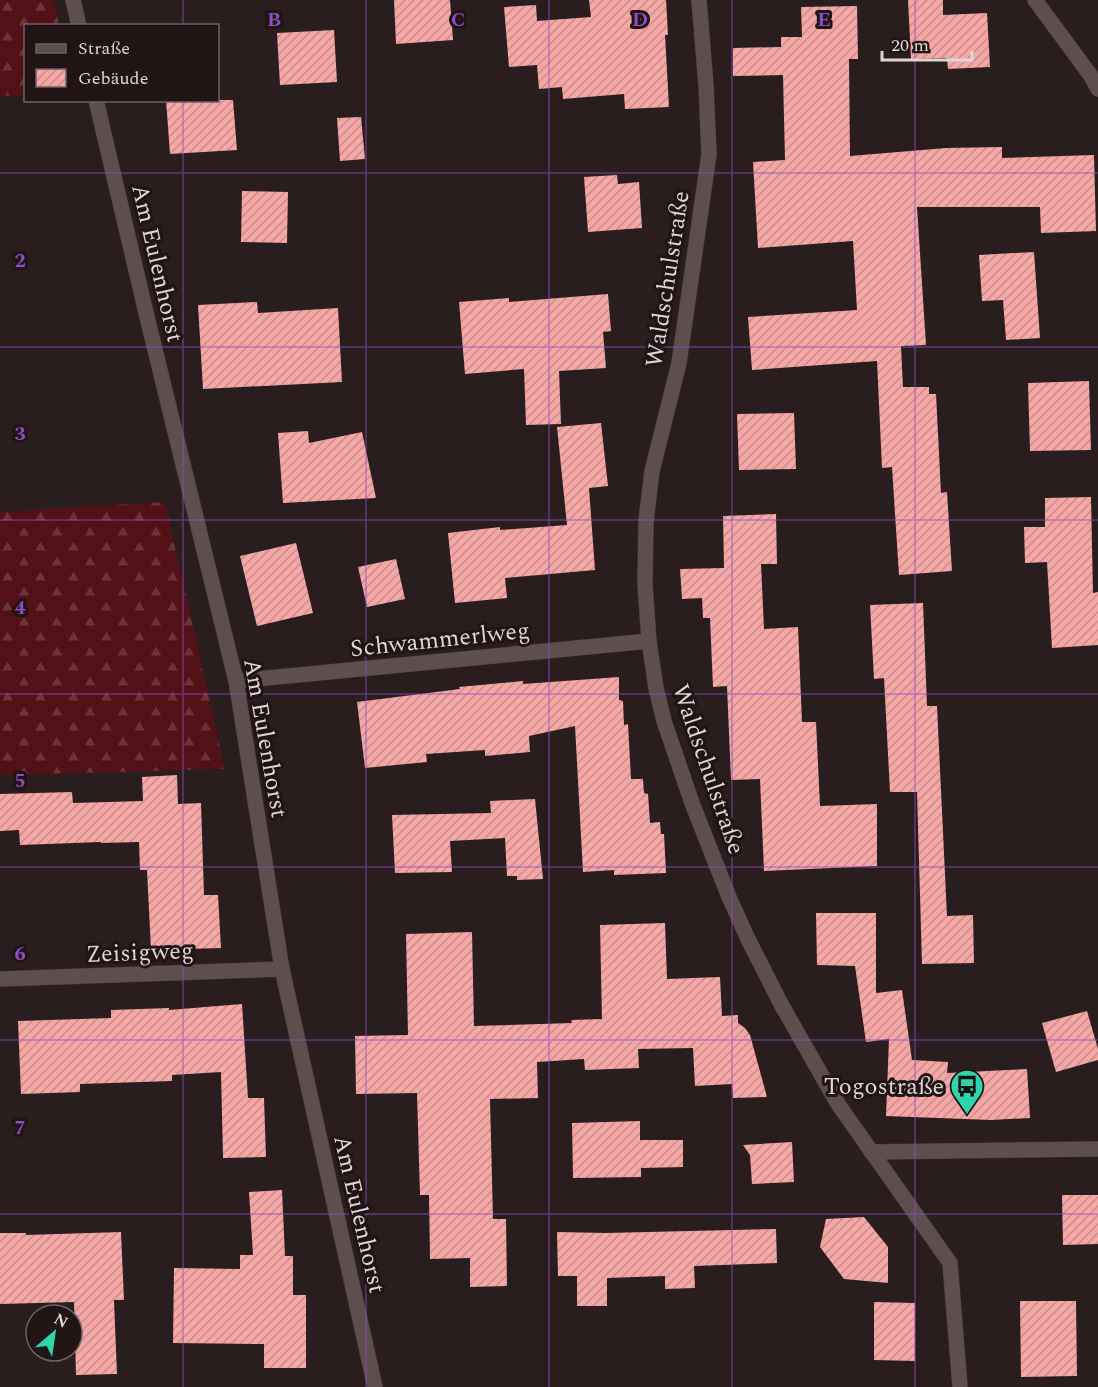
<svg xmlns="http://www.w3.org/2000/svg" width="1098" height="1387" font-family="Spectral,serif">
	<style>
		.forest { fill: url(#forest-firs) }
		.building { fill: url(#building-hatch) }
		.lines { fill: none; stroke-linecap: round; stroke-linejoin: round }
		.minor-casing { stroke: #433939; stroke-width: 16 }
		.minor { stroke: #5e4f4e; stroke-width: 15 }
		.grid { fill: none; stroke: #8f4ec4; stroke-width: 1.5; stroke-opacity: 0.55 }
		.labels { text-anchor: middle; stroke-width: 6; stroke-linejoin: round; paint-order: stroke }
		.street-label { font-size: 24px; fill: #dfd7d6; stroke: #201414 }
		.poi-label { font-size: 24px; fill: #dfd7d6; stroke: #201414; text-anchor: end }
		.grid-label { font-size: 20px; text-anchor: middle; font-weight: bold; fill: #8f4ec4; stroke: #201414; stroke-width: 6; stroke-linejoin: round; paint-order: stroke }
	</style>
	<defs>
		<pattern id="forest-firs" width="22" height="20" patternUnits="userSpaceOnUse" patternTransform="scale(1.5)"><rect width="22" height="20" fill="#521117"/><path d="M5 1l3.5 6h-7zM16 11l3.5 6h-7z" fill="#6a3338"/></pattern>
		<pattern id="building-hatch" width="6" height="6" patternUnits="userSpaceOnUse" patternTransform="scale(1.5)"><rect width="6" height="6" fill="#f5a7a6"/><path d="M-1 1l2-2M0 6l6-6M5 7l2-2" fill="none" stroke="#c88d8c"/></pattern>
	</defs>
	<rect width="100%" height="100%" fill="#2a1d1d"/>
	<g class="forest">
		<polygon points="0,0 54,0 59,25 26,26 25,95 0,96"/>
		<polygon points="165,502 225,769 0,775 0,512"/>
	</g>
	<g class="building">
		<polygon points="394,0 450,0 453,40 396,44"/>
		<polygon points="589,0 666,0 668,35 665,35 669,107 625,109 624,94 563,99 562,87 539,89 537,65 509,67 504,7 536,5 537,21 591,17"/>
		<polygon points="908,0 943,0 943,15 987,13 990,67 948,69 947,58 911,59"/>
		<polygon points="857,6 858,59 849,59 850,156 946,148 1002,147 1002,158 1094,155 1096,231 1041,233 1040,207 917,207 926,345 901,346 903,387 929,387 929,394 936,394 941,493 947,492 952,571 899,575 892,467 882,468 877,361 752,370 748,317 857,310 853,241 758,248 753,162 785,160 783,75 733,76 733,48 781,47 781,37 802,37 801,7"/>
		<polygon points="334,30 337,82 280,85 277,33"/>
		<polygon points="166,100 233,100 237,150 170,154"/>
		<polygon points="361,117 365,159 340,161 337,118"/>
		<polygon points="617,175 618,184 639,182 642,228 588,232 584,177"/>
		<polygon points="242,191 288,192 287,243 241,242"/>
		<polygon points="1034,252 1040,338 1006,340 1003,300 982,301 979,255"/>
		<polygon points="608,294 611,331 603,332 606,368 559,371 561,424 526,425 524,369 465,374 459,302 509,298 509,302"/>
		<polygon points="257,302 258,313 338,308 342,382 203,389 198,305"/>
		<polygon points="1089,381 1091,450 1030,451 1028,383"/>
		<polygon points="794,413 796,469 739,470 737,414"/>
		<polygon points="601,423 608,486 589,488 595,570 505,578 507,598 455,603 448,533 500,527 500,530 567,525 557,427"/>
		<polygon points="308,431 309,443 362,432 376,498 283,503 278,433"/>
		<polygon points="1091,497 1093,593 1098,592 1098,645 1052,648 1047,562 1025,563 1024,527 1045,527 1045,498"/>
		<polygon points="776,514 777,564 761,564 764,629 798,627 802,722 816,722 820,806 877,804 877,866 764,871 760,779 731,780 727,686 713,687 710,618 703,618 702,598 682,599 680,569 724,568 723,516"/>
		<polygon points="296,543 313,613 257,626 240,556"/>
		<polygon points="396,559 405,599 367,607 358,567"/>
		<polygon points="923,603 927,706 937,706 947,916 973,915 974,963 922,964 917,792 890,792 884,678 874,679 870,605"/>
		<polygon points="619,677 619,700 623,701 624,725 628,724 631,779 643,779 644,793 648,794 650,823 660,822 661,834 664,834 666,873 614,875 614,870 583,872 575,726 529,736 530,752 485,756 485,750 426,754 427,762 365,768 357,702 460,689 459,687 523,681 523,684"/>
		<polygon points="177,775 178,804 201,803 204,895 218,895 221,948 151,950 147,870 140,870 139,842 101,843 101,842 20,845 19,830 0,831 0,794 72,792 73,803 143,801 142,777"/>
		<polygon points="535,799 543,879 517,880 517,876 507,876 505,838 450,841 452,872 395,873 392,815 491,813 490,801"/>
		<polygon points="816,913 876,913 876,993 902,990 912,1060 948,1062 947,1073 1027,1069 1030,1118 991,1120 886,1116 889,1039 866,1042 855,966 817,965"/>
		<polygon points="665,923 667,979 720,977 722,1016 738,1015 738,1023 745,1028 750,1035 767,1097 733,1098 732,1084 695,1086 693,1048 638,1049 639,1068 585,1070 584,1059 537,1062 538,1098 490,1099 493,1219 506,1219 507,1286 470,1287 470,1258 430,1259 429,1195 420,1195 417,1093 356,1094 355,1036 408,1035 406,934 472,932 474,1026 572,1023 571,1020 602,1019 600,925"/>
		<polygon points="242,1004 248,1098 264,1098 266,1157 223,1158 221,1072 172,1075 172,1081 80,1084 80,1092 21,1094 18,1021 111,1018 111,1010 169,1008 169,1010"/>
		<polygon points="1087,1011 1098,1049 1098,1060 1056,1072 1042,1023"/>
		<polygon points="640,1121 640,1140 683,1140 683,1167 641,1168 641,1177 573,1178 572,1123"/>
		<polygon points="792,1142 794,1182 752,1184 750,1155 743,1145"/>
		<polygon points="282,1190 285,1256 293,1256 293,1295 306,1295 306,1368 264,1368 264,1344 173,1343 174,1268 240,1269 240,1255 253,1255 249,1192"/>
		<polygon points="1062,1195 1098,1195 1098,1244 1063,1245"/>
		<polygon points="864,1217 888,1247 888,1283 844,1279 820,1247 826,1219"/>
		<polygon points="776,1229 777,1263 694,1266 695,1288 665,1289 665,1276 607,1278 607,1306 577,1306 577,1276 558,1276 557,1232 606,1233"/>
		<polygon points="121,1232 124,1300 114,1300 117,1374 76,1375 74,1302 0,1304 0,1233 26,1233 26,1235"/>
		<polygon points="1020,1301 1076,1301 1077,1376 1021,1377"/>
		<polygon points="874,1302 915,1303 915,1361 874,1360"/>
	</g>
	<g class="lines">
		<defs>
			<g id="minor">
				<polyline points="73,0 79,26"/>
				<polyline points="699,0 706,85 709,154 679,363 652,471 646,521 645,584 649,641 656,688 664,721 692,803 729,897 748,939 781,1004 838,1104 950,1263 960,1387"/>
				<polyline points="1035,0 1091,76 1098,89"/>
				<polyline points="96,100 147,317 236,681 282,969 375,1387"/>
				<polyline points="236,681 649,641"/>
				<polyline points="0,979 282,969"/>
				<polyline points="871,1152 1098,1149"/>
			</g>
		</defs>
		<use href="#minor" class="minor-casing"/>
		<use href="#minor" class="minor"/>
	</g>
	<path class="grid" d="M183,0V26M366,0V1387M549,0V1387M732,0V1387M915,0V1387M183,100V1387M0,173H1098M0,347H1098M0,520H1098M0,694H1098M0,867H1098M0,1040H1098M0,1214H1098"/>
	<defs>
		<symbol id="bus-pin" viewBox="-11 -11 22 30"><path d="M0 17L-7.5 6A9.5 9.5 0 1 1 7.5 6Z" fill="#30d4aa" stroke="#201414"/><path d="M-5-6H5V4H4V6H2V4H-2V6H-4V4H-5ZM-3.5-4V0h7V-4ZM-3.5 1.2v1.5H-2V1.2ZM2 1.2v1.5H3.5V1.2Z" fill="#111"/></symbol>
	</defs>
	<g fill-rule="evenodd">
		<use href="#bus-pin" x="948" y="1067" width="38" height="52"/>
	</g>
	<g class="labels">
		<g class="street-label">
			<text transform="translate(158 263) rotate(77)" y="8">Am Eulenhorst</text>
			<text transform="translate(667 279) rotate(-81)" y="8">Waldschulstraße</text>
			<text transform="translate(440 639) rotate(-6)" y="8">Schwammerlweg</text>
			<text transform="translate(266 738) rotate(80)" y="8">Am Eulenhorst</text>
			<text transform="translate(709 769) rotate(71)" y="8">Waldschulstraße</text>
			<text transform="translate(140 952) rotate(-2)" y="8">Zeisigweg</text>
			<text transform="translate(360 1214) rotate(77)" y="8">Am Eulenhorst</text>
		</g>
		<g class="poi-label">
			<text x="944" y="1094">Togostraße</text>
		</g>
	</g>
	<g class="grid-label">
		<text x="274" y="26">B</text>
		<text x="458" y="26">C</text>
		<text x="640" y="26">D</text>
		<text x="824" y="26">E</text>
		<text x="20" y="267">2</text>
		<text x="20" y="440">3</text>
		<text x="20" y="614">4</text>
		<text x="20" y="787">5</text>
		<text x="20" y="960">6</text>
		<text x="20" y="1134">7</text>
	</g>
	<rect x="24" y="24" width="195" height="78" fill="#201414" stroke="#6c6262" stroke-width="1.5"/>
	<rect x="36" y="44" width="30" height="9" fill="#5e4f4e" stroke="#6c6262" stroke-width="1.5"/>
	<text x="78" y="54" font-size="18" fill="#dfd7d6">Straße</text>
	<rect x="36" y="69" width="30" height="18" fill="url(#building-hatch)" stroke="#6c6262" stroke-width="1.5"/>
	<text x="78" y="84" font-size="18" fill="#dfd7d6">Gebäude</text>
	<g transform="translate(54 1333) rotate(29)"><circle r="28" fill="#201414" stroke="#6c6262" stroke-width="1.5"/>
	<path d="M0-4.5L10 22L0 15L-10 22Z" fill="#30d4aa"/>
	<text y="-9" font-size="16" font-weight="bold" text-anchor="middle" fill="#dfd7d6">N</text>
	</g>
	<path d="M882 51v9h90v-9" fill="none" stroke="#dfd7d6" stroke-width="3"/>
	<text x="891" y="51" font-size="18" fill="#dfd7d6" stroke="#201414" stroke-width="4.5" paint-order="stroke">20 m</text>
</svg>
